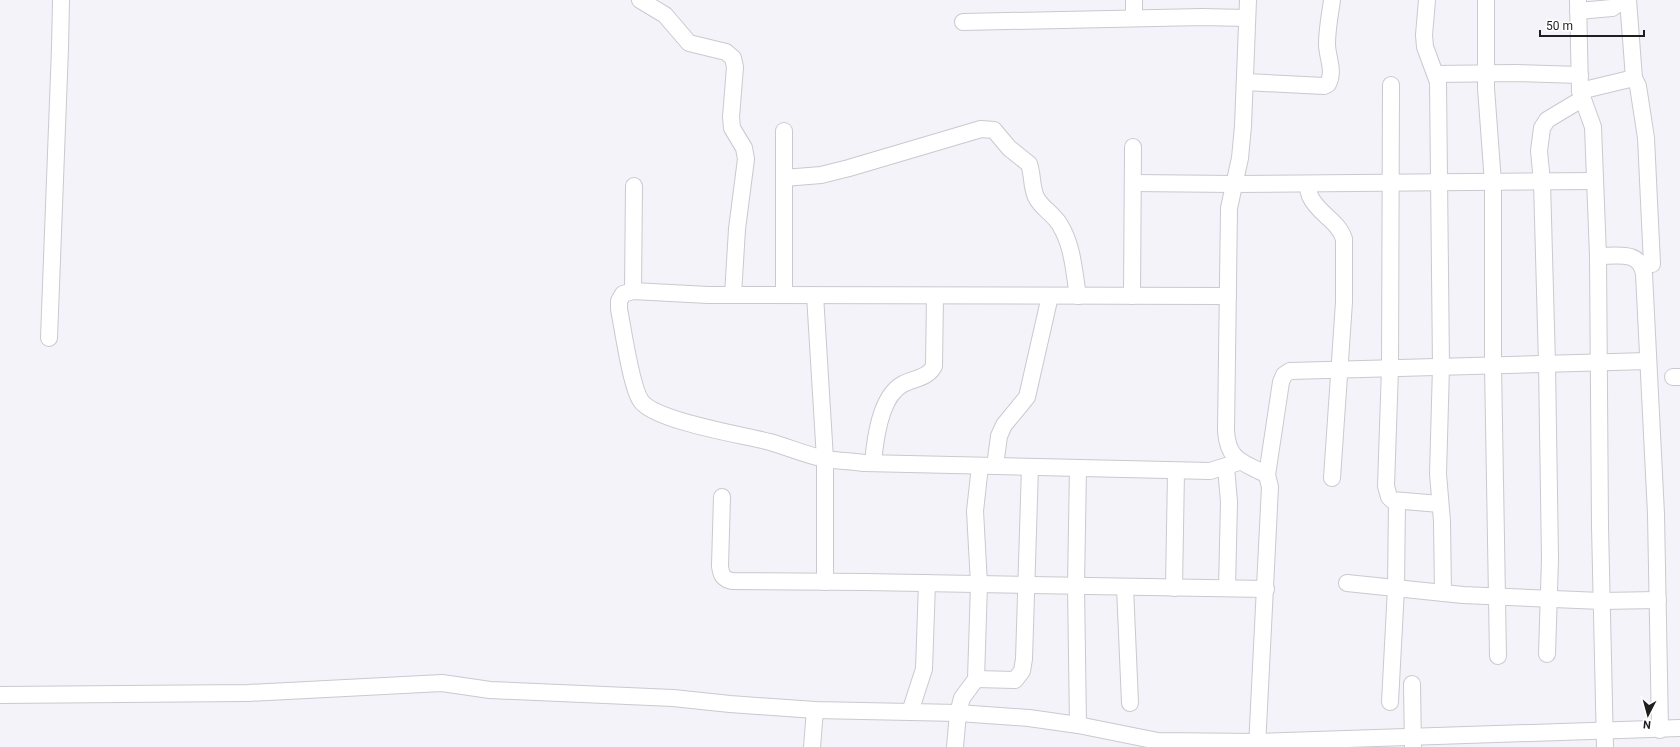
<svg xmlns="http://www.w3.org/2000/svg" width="1680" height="747" font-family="Roboto,sans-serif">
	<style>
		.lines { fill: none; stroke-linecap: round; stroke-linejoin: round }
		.minor-casing { stroke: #c9c9cf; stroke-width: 18 }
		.minor { stroke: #fff; stroke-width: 16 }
	</style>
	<rect width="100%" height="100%" fill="#f3f3f9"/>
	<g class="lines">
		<defs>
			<g id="minor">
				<polyline points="640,0 665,15 689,43 726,52 733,58 735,67 731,117 732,128 744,148 746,159 737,229 733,295"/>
				<polyline points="1134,0 1134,18"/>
				<path d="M1248,0L1243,126L1240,158L1229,208L1226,431C1228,462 1244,462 1267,475L1270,487L1257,747"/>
				<polyline points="1427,0 1424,35 1425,47 1438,82 1441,367 1438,474 1442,521 1443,593"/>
				<polyline points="1486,0 1486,88 1493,183 1493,365 1498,656"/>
				<path d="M1578,0L1580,91L1593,127L1598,256C1617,256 1640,250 1644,274L1656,514L1660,730"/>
				<polyline points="1628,0 1634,78 1638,86 1646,138 1652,264"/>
				<polyline points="1578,11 1612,8 1624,0"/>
				<polyline points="963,22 1202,17 1247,18"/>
				<polyline points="1436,74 1514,73 1580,75"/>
				<path d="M1245,82L1324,86L1328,84C1335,71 1327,57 1327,44C1327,29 1330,15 1332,0"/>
				<polyline points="1391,85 1390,368 1386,486 1389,497 1392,500 1440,504"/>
				<polyline points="1580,91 1634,78"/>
				<path d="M784,178L821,175L849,168L981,129L994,130L1009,148L1029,164C1033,175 1031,186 1036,197C1041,208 1054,214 1060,225C1073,246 1074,272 1078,296"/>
				<polyline points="1133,183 1233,184 1595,181"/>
				<path d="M1307,184C1308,188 1309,193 1310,196C1318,214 1338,220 1344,239V302L1332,478"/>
				<polyline points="1598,256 1600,526 1605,747"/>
				<polyline points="633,291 634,186"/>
				<polyline points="784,295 784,131"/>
				<polyline points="815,295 825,459 825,582"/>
				<polyline points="1132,296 1133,147"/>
				<path d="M1228,296L708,295L633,291L623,294L619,301V309C623,329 631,387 641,401C655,421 743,435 770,442C788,447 806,455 825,459C838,461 851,461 864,463L1210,471L1239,462"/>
				<polyline points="49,338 60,48 61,0"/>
				<polyline points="1673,377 1680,377"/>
				<path d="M873,463C875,440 880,396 903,384C915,378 928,378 934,366L935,296"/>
				<polyline points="995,466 999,436 1004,425 1027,397 1050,296"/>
				<polyline points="1226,467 1229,502 1227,588"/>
				<polyline points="1267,475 1281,382 1284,375 1290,371 1648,361"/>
				<path d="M722,497L720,566C721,575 723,579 732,581L865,582L1266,589"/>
				<polyline points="1347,583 1463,595 1601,601 1658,600"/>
				<polyline points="1125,587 1130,703"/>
				<polyline points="1174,588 1176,471"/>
				<polyline points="1547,654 1550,559 1547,364 1542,182 1539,151 1542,128 1547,120 1582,99"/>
				<polyline points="976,679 1015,680 1022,671 1024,659 1030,467"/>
				<polyline points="1412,684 1413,747"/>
				<polyline points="0,695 248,693 442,683 490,690 673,698 730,704 815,710 958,713 1029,718 1078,725 1158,741 1257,742 1680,728"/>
				<polyline points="1390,702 1396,588 1397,501"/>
				<polyline points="910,712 924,669 927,583"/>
				<polyline points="1078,725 1076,586 1078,468"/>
				<polyline points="812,747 815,710"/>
				<polyline points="955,747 958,713 962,698 976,679 979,584 975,511 980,466"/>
			</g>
		</defs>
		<use href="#minor" class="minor-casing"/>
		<use href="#minor" class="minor"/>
	</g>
	<g transform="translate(1648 715) rotate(186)" stroke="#ffffff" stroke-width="3" paint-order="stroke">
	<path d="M0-3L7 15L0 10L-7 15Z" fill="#1f1f21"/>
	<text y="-6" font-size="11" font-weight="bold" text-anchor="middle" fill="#1f1f21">N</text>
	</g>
	<path d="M1540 30v6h104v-6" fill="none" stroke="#1f1f21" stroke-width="2"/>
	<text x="1546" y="30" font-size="12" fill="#1f1f21" stroke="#ffffff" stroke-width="3" paint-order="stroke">50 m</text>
</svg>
